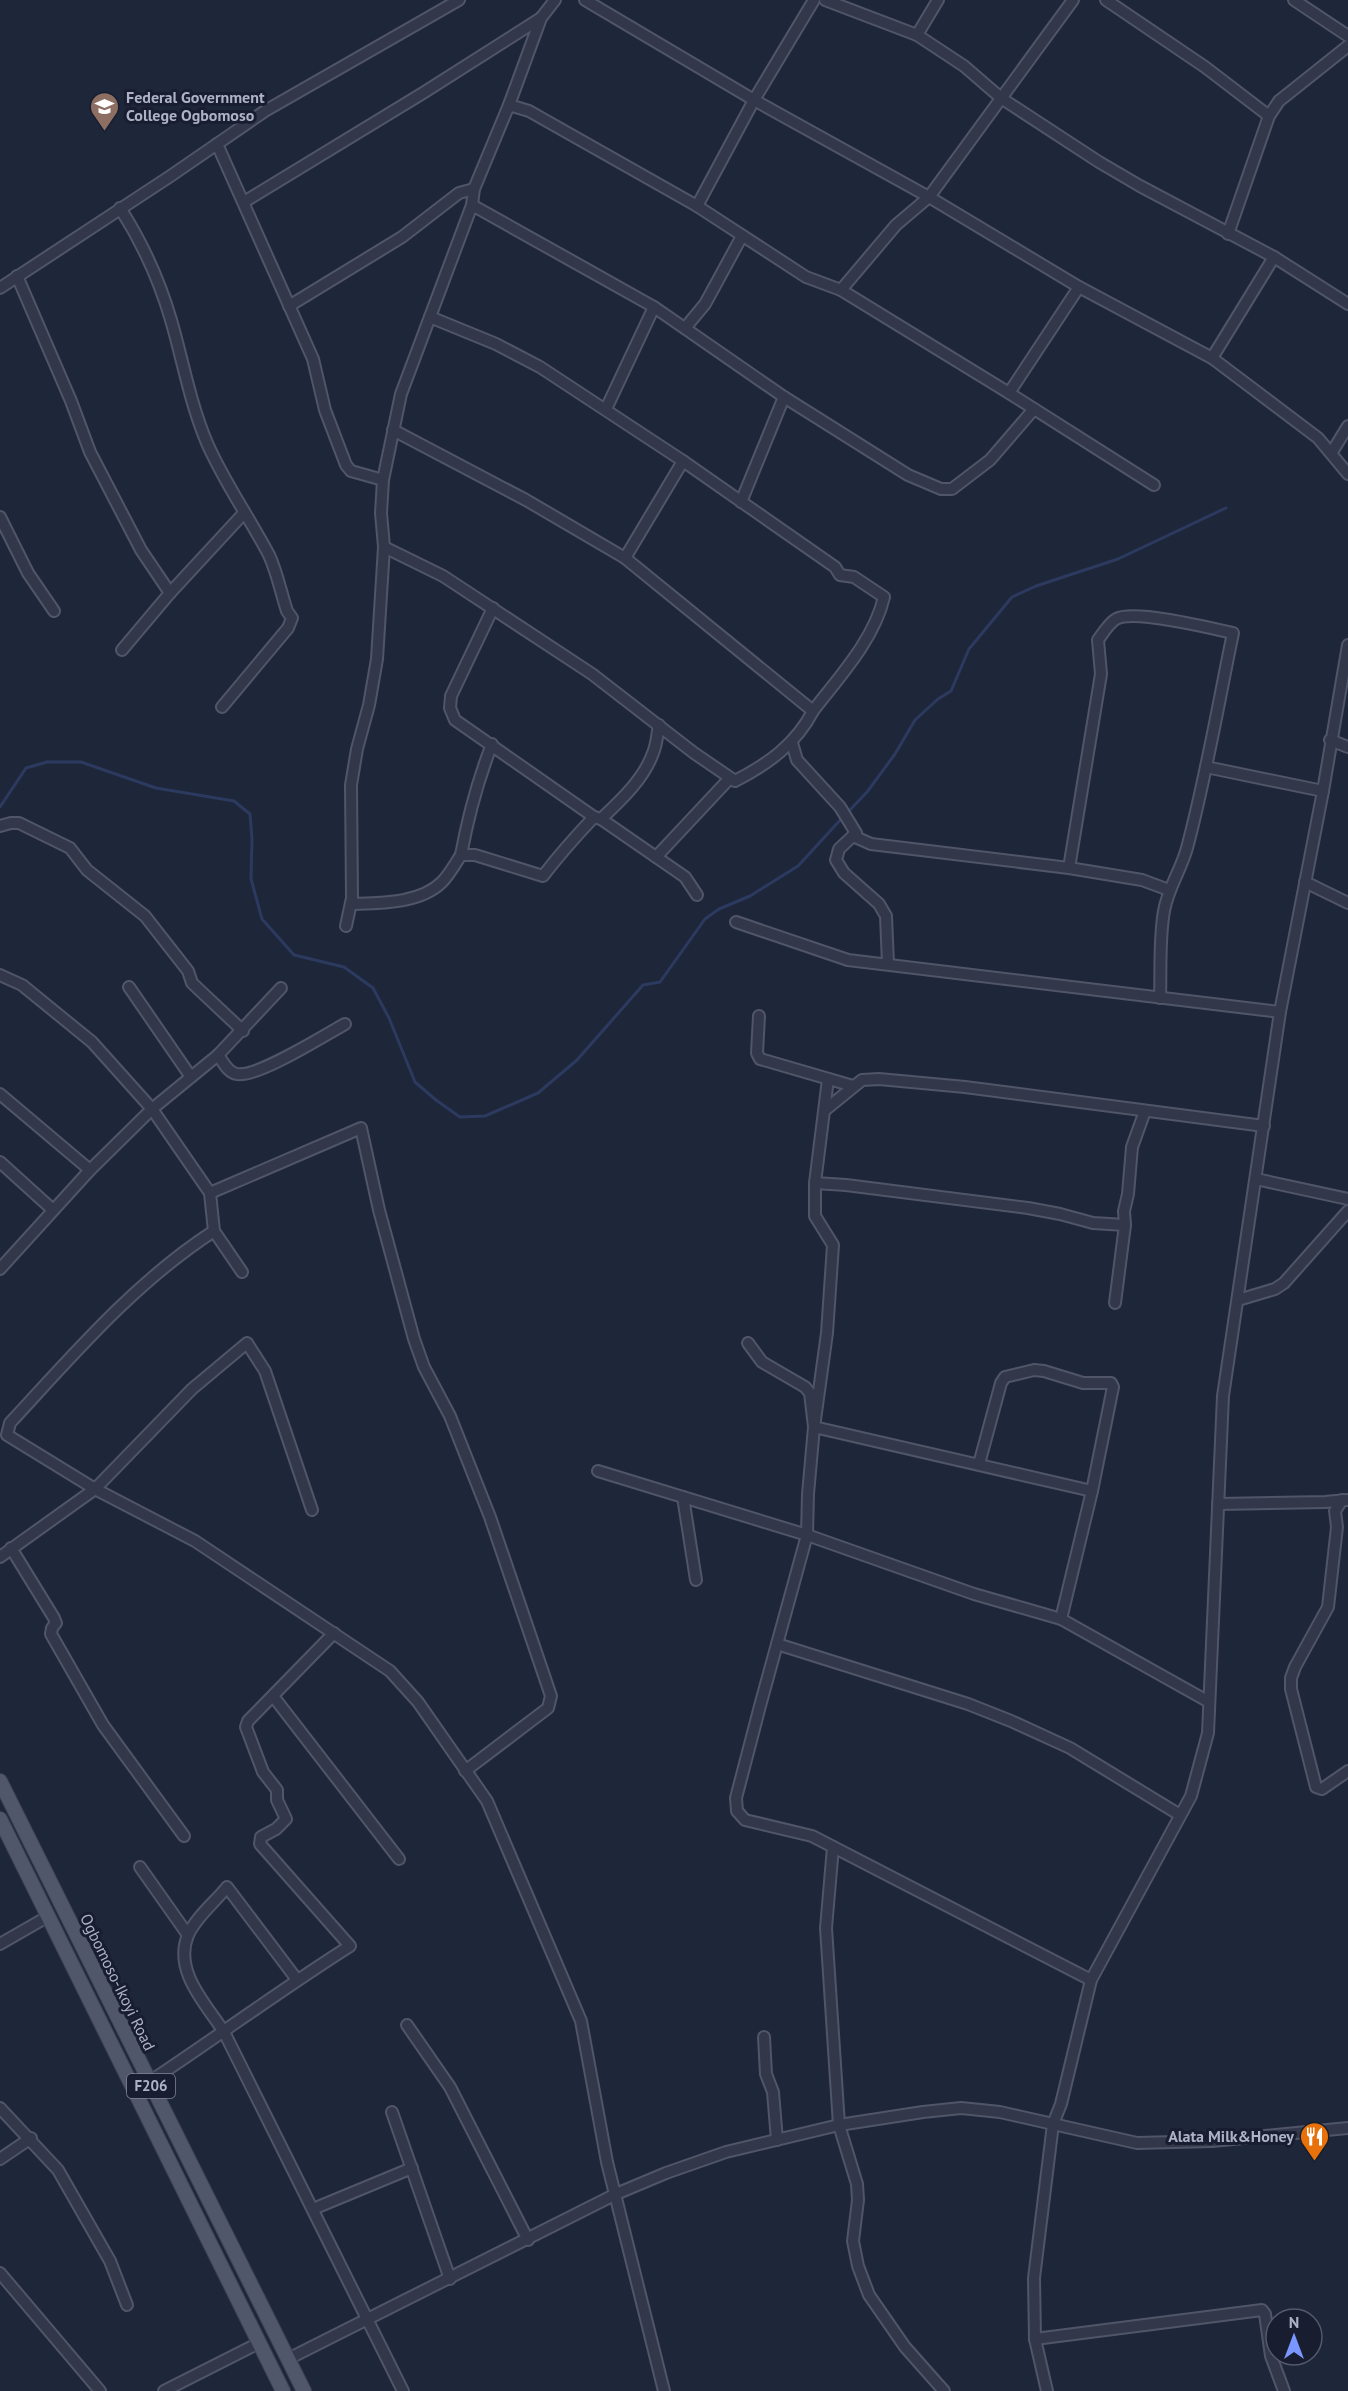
<svg xmlns="http://www.w3.org/2000/svg" width="1348" height="2391" font-family="'PT Sans',sans-serif">
	<style>
		.lines { fill: none; stroke-linecap: round; stroke-linejoin: round }
		.stream { stroke: #2d3a5f; stroke-width: 3 }
		.minor-casing { stroke: #505568; stroke-width: 14 }
		.major-casing { stroke: #3c4154; stroke-width: 16 }
		.minor { stroke: #32384a; stroke-width: 10 }
		.major { stroke: #50576b; stroke-width: 14 }
		.labels { text-anchor: middle; stroke-width: 6; stroke-linejoin: round; paint-order: stroke }
		.shield { fill: #181e2f; stroke: #808699; stroke-width: 1.5 }
		.shield-label { font-size: 15px; font-weight: bold; fill: #adb2c7 }
		.poi-label { font-size: 16px; font-weight: bold; fill: #adb2c7; stroke: #181e2f; text-anchor: start }
		.street-label { font-size: 16px; fill: #adb2c7; stroke: #181e2f }
	</style>
	<rect width="100%" height="100%" fill="#1e263a"/>
	<g class="lines">
		<g class="stream">
			<polyline points="0,807 26,768 47,762 81,762 156,788 234,801 250,814 252,839 251,879 262,919 294,955 344,967 373,988 389,1018 415,1082 436,1100 460,1117 485,1116 538,1093 577,1060 643,985 660,982 705,919 719,909 750,896 798,866 843,817"/>
			<polyline points="848,812 867,792 895,754 915,720 938,699 951,691 969,649 1012,597 1036,586 1118,559 1226,508"/>
		</g>
		<defs>
			<g id="minor">
				<polyline points="585,0 754,100 929,197 1079,287 1212,358 1318,438 1348,474"/>
				<polyline points="825,0 917,35 964,66 1001,98 1099,162 1140,186 1274,257 1348,304"/>
				<polyline points="1106,0 1205,67 1269,116"/>
				<polyline points="1294,0 1348,36"/>
				<polyline points="917,35 938,0"/>
				<polyline points="509,105 529,111 697,206 806,277 841,290 1009,393 1154,485"/>
				<polyline points="217,144 313,359 325,410 346,465 351,471 383,480"/>
				<polyline points="244,202 423,93 541,18"/>
				<polyline points="472,205 654,307 784,397 908,475 941,489 952,489 990,460 1034,409"/>
				<polyline points="697,206 754,100 814,0"/>
				<path d="M120,208C143,244 159,279 171,320C183,361 190,403 207,443C224,482 249,517 269,555C277,572 281,593 287,611L292,618L288,628L222,707"/>
				<polyline points="1228,234 1269,116 1279,101 1348,46"/>
				<polyline points="17,276 71,401 90,452 141,550 170,593"/>
				<polyline points="0,288 169,177 265,111 459,0"/>
				<polyline points="841,290 896,225 929,197 1073,0"/>
				<polyline points="289,306 402,237 459,193 474,189"/>
				<path d="M430,317L496,344L540,367L683,461L835,567L840,575L854,577L884,597C874,640 839,677 813,711"/>
				<polyline points="685,328 705,304 742,236"/>
				<polyline points="1212,358 1274,257"/>
				<polyline points="1009,393 1079,287"/>
				<polyline points="606,409 654,307"/>
				<polyline points="1332,452 1348,426"/>
				<polyline points="741,502 784,397"/>
				<polyline points="0,517 28,573 54,611"/>
				<path d="M384,547L443,576L592,674L694,753L735,781C768,764 796,744 813,711L625,558L526,500L393,430"/>
				<polyline points="625,558 683,461"/>
				<polyline points="493,608 451,696 450,708 455,720 594,817"/>
				<polyline points="122,650 170,593 244,513"/>
				<polyline points="1330,740 1348,747"/>
				<polyline points="792,743 797,760 840,807 856,833 839,849 836,860 844,873 879,904 886,916 888,964"/>
				<path d="M492,744C478,780 468,817 461,855H475L543,876C559,855 576,836 594,817L601,819C620,801 644,779 653,753C657,744 657,734 659,725"/>
				<polyline points="1206,767 1323,791"/>
				<polyline points="601,819 685,877 697,895"/>
				<polyline points="0,826 11,823 19,823 70,848 87,870 145,916 188,971 192,983 243,1031"/>
				<polyline points="853,836 871,844 1069,868 1142,880 1169,890"/>
				<polyline points="656,857 730,778"/>
				<path d="M1069,868L1101,674L1098,640C1103,633 1109,623 1116,619C1133,609 1211,628 1233,633C1218,705 1206,777 1187,848C1181,870 1168,888 1164,911C1159,939 1161,970 1160,998"/>
				<polyline points="1305,882 1348,903"/>
				<path d="M351,904C379,903 420,904 442,882C449,875 455,864 461,855"/>
				<polyline points="736,922 848,960 1280,1012"/>
				<polyline points="346,926 352,898 351,785 357,749 369,705 377,659 384,547 381,513 383,480 401,394 472,205 474,189 509,105 541,18 555,0"/>
				<polyline points="0,975 22,985 92,1042 152,1109 210,1193 214,1231 242,1272"/>
				<polyline points="129,987 191,1077"/>
				<polyline points="759,1016 757,1053 760,1059 853,1086"/>
				<path d="M218,1055C223,1062 228,1073 237,1074C257,1078 325,1035 345,1024"/>
				<polyline points="828,1079 815,1183 815,1216 833,1245 827,1333 814,1427 808,1494 807,1535 760,1706 736,1798 737,1811 745,1820 812,1836 1091,1980"/>
				<polyline points="0,1094 90,1170"/>
				<polyline points="825,1110 862,1080 879,1079 965,1087 1264,1126"/>
				<polyline points="0,1162 53,1210"/>
				<polyline points="1256,1179 1348,1199"/>
				<polyline points="815,1183 846,1185 1028,1208 1060,1214 1093,1223 1125,1225"/>
				<polyline points="210,1193 361,1128 379,1210 414,1339 424,1367 450,1416 490,1517 551,1696 548,1708 465,1771"/>
				<path d="M214,1231C135,1282 73,1355 10,1423L7,1435L95,1489L195,1541L390,1671L418,1702L487,1801L581,2021L607,2162L664,2391"/>
				<polyline points="0,1269 90,1170 152,1109 218,1055 281,988"/>
				<polyline points="1238,1300 1275,1289 1284,1283 1348,1211"/>
				<polyline points="1115,1303 1125,1225 1124,1211 1128,1194 1132,1147 1145,1111"/>
				<polyline points="748,1343 762,1362 805,1387 810,1393 814,1427 1092,1491"/>
				<polyline points="979,1464 1001,1383 1005,1377 1034,1370 1044,1371 1083,1383 1111,1383 1113,1387 1092,1491 1061,1619"/>
				<polyline points="598,1471 807,1535 974,1594 1061,1619 1209,1702"/>
				<polyline points="683,1497 696,1580"/>
				<polyline points="1342,1500 1335,1511 1337,1527 1328,1607 1295,1667 1291,1678 1291,1689 1316,1787 1322,1789 1348,1771"/>
				<polyline points="1218,1504 1325,1502 1347,1500"/>
				<polyline points="11,1548 54,1618 56,1623 52,1628 51,1634 103,1725 184,1836"/>
				<polyline points="0,1557 95,1489 192,1389 247,1343 265,1371 312,1510"/>
				<polyline points="777,1644 968,1704 1011,1721 1070,1748 1180,1815"/>
				<polyline points="273,1696 399,1859"/>
				<polyline points="833,1847 826,1928 839,2125 857,2184 858,2200 853,2241 858,2266 869,2295 905,2347 944,2391"/>
				<polyline points="140,1867 188,1935"/>
				<polyline points="0,1944 47,1917"/>
				<path d="M295,1981V1977L227,1887C215,1902 196,1917 188,1935C173,1971 206,2004 224,2032L403,2391"/>
				<polyline points="407,2025 450,2087 528,2240"/>
				<polyline points="764,2037 766,2074 773,2092 777,2140"/>
				<path d="M149,2082C217,2037 282,1989 350,1946L260,1844L261,1837L276,1829L286,1819L277,1800V1790L263,1772L246,1727L248,1721L334,1633"/>
				<polyline points="0,2108 58,2170 110,2261 127,2305"/>
				<polyline points="392,2112 450,2279"/>
				<polyline points="0,2159 31,2138"/>
				<polyline points="313,2209 412,2168"/>
				<polyline points="0,2273 100,2391"/>
				<polyline points="1035,2339 1262,2310 1265,2314 1271,2356 1284,2391"/>
				<polyline points="288,2359 616,2194 666,2173 726,2152 839,2125 923,2112 961,2108 1000,2112 1137,2143 1212,2141 1348,2128"/>
				<polyline points="164,2391 259,2343"/>
				<polyline points="1047,2391 1035,2339 1034,2278 1053,2124 1061,2104 1091,1980 1191,1796 1208,1733 1223,1396 1280,1012 1323,791 1348,645"/>
			</g>
			<g id="major">
				<polyline points="0,1781 304,2391"/>
				<polyline points="0,1819 283,2391"/>
			</g>
		</defs>
		<use href="#minor" class="minor-casing"/>
		<use href="#major" class="major-casing"/>
		<use href="#minor" class="minor"/>
		<use href="#major" class="major"/>
	</g>
	<defs>
		<symbol id="university-pin" viewBox="-11 -11 22 30"><path d="M0 17L-7.5 6A9.5 9.5 0 1 1 7.5 6Z" fill="#8d6e63" stroke="#181e2f"/><path d="M0-5L7-2L0 1L-7-2ZM-4 1L0 2.5L4 1V4Q0 6-4 4Z" fill="#fff"/></symbol>
		<symbol id="restaurant-pin" viewBox="-11 -11 22 30"><path d="M0 17L-7.5 6A9.5 9.5 0 1 1 7.5 6Z" fill="#e8710a" stroke="#181e2f"/><path d="M-5-6h1v4h1v-4h1v4h1v-4h1v5L-1.5 .5V6h-2V.5L-5-1ZM5-6V6H3V1.5H1.5Q1.5-4 5-6Z" fill="#fff"/></symbol>
	</defs>
	<g fill-rule="evenodd">
		<use href="#university-pin" x="88" y="90" width="33" height="45"/>
		<use href="#restaurant-pin" x="1298" y="2120" width="33" height="45"/>
	</g>
	<g class="labels">
		<rect class="shield" x="127" y="2074" width="48" height="24" rx="4.5"/>
		<g class="shield-label">
			<text x="151" y="2091">F206</text>
		</g>
		<g class="poi-label">
			<text x="126" y="103">Federal Government<tspan x="126" dy="18">College Ogbomoso</tspan></text>
			<text x="1294" y="2142" text-anchor="end">Alata Milk&amp;Honey</text>
		</g>
		<g class="street-label">
			<text transform="translate(118 1982) rotate(64)" y="6">Ogbomoso-Ikoyi Road</text>
		</g>
	</g>
	<g transform="translate(1294 2337)"><circle r="28" fill="#181e2f" stroke="#54596c" stroke-width="1.5"/>
	<path d="M0-4.5L10 22L0 15L-10 22Z" fill="#7a97ff"/>
	<text y="-9" font-size="16" font-weight="bold" text-anchor="middle" fill="#adb2c7">N</text>
	</g>
</svg>
